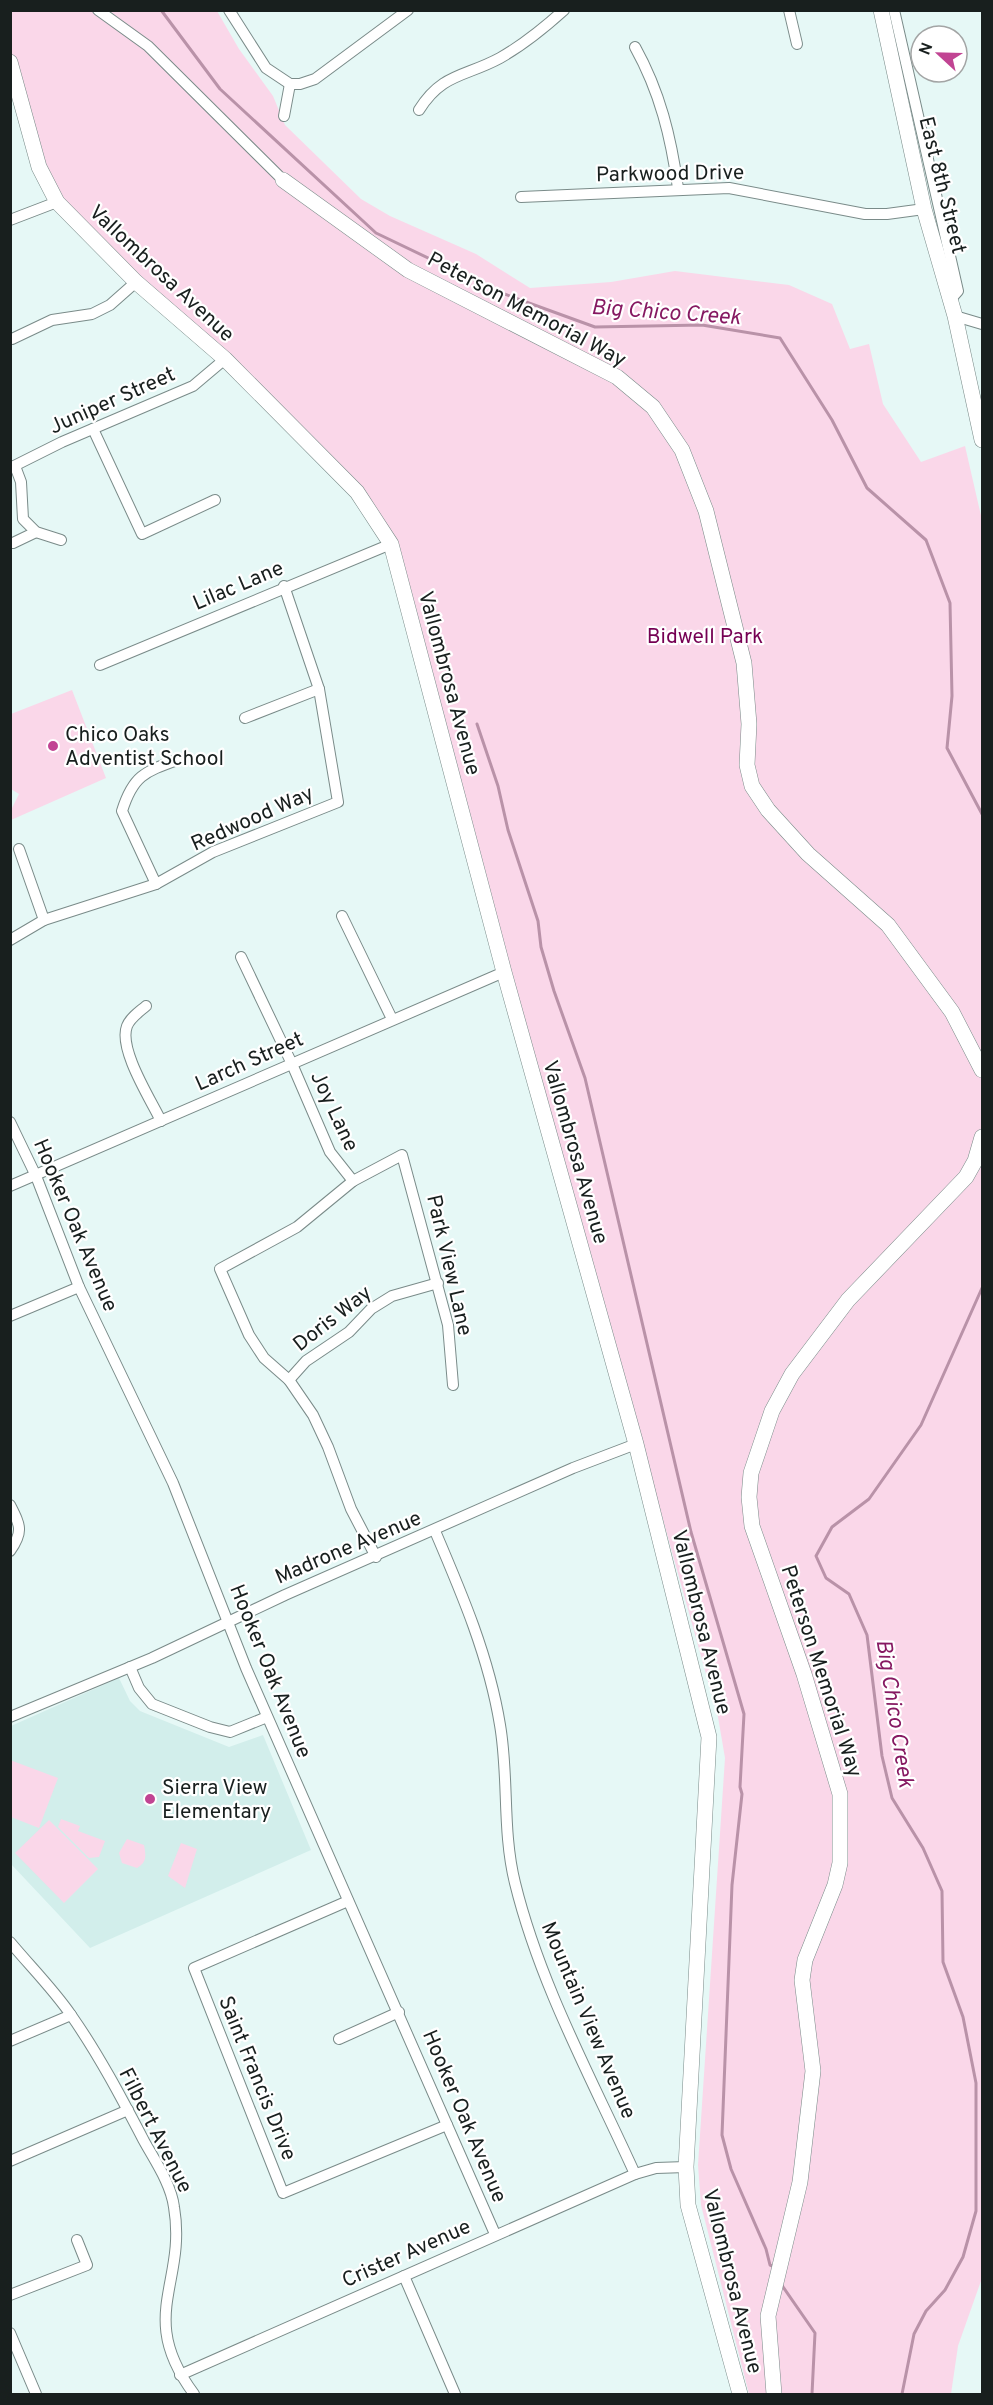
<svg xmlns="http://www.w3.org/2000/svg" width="993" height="2405" font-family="Overpass,sans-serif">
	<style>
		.built { fill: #d2eeeb }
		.green { fill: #fad7e9 }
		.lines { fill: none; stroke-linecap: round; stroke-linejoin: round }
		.stream { stroke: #b992a8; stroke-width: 3 }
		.street-casing { stroke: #7a8b89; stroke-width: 12 }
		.secondary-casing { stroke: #7a8b89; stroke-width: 16 }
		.street { stroke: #fff; stroke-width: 10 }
		.secondary { stroke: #fff; stroke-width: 15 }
		.poi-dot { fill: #c14493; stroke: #fff; stroke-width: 2 }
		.labels { text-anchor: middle; stroke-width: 4.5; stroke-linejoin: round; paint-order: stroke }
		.street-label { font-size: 21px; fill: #181f1e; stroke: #fff }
		.park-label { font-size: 21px; fill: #750053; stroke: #fff }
		.poi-label { font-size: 21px; fill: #181f1e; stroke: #fff; text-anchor: start }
		.water-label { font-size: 22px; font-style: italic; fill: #861962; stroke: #fff }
	</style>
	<rect width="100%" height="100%" fill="#e6f8f6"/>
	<polygon class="built" points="119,1678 130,1701 140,1711 229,1747 263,1735 311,1850 90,1948 11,1864 11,1726"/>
	<g class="green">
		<polygon points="10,11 217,11 239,49 273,96 285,125 361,199 390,216 476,254 530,288 611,282 675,271 789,285 832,304 850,349 869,344 883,404 921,462 965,446 982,520 982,2278 958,2346 951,2394 749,2394 701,2205 698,2165 725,1758 718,1717 391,544 357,492 57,202 11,62"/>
		<polygon points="72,690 106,778 11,820 11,810 19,794 11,789 11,714"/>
		<polygon points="10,1760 58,1778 39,1828 11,1817"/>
		<polygon points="61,1819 80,1826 78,1831 105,1841 99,1857 89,1858 58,1827"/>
		<polygon points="49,1820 98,1869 64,1903 15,1853"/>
		<path d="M127,1839L144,1845C146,1856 147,1862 137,1868L122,1863L119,1853Z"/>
		<polygon points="181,1843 197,1849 185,1888 168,1876"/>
	</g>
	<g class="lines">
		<g class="stream">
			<polyline points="161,10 220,89 376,233 499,292 595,327 702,325 780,338 832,420 867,488 926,540 950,603 952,696 947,748 982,814"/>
			<polyline points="477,724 498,786 508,830 538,921 541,947 554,991 585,1078 691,1532 744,1714 740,1787 742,1794 732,1885 722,2135 731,2169 766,2249 770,2265 775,2267"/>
			<polyline points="781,2284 815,2333 812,2394"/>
			<polyline points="902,2394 914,2334 926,2311 945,2290 963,2257 976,2211 976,2083 963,2017 943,1962 942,1891 923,1848 892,1798 882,1756 867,1635 849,1594 826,1578 816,1556 832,1527 869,1499 921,1425 982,1288"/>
		</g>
		<defs>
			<g id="street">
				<polyline points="98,10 148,46 283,180"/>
				<polyline points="229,10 266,68 290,84"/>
				<polyline points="789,10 797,44"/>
				<polyline points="894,10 958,291 950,300"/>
				<path d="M635,47C660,92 671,137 678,188"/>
				<path d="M419,110C442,73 465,77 500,58C523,45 544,28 564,10"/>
				<polyline points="284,116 290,84 300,84 315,79 408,10"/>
				<polyline points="521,197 729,188 865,214 887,214 924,209"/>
				<polyline points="10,220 57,202"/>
				<polyline points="955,316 982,324"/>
				<polyline points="12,339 52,320 92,314 110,305 136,282"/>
				<polyline points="93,429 142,534 215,500"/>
				<polyline points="15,466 21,482 23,519 36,532 61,540"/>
				<polyline points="10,468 62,442 193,386 225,359"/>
				<polyline points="13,543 36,532"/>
				<polyline points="100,665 391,544"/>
				<polyline points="245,718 319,689"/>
				<polyline points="19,849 44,920"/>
				<path d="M156,884L122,811C133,776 144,772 177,760"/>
				<polyline points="342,916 392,1019"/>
				<polyline points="10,940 44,920 156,884 213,852 338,802 319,689 284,586"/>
				<polyline points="241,957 292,1064 330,1152 353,1181"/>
				<path d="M146,1006C139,1012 130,1018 127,1026C118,1049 151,1100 161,1121"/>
				<polyline points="10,1122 36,1176 79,1287 173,1483 246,1668 495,2234"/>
				<polyline points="10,1186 504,972"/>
				<polyline points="10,1316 79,1287"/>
				<polyline points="289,1380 306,1361 349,1332 371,1309 392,1296 438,1283"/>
				<path d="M10,1505C20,1525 24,1531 10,1551"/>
				<path d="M435,1531C462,1594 489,1657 500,1725C509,1777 502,1831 515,1883C540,1985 592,2079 635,2174"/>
				<polyline points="376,1557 351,1509 328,1447 313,1415 289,1380 264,1358 249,1335 220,1269 297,1227 353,1181 402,1155 448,1325 453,1385"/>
				<polyline points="130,1667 139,1688 152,1704 210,1727 230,1732 267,1717"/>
				<polyline points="10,1717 152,1658 285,1595 573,1468 636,1444"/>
				<polyline points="348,1901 194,1968 283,2193 447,2125"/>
				<path d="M10,1942C30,1966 54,1990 71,2015C99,2055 122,2099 144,2141C155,2161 171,2184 174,2207C187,2284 136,2316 194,2394"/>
				<polyline points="339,2039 399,2012"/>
				<polyline points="10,2041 71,2015"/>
				<polyline points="10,2161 128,2110"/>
				<polyline points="404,2276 455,2394"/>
				<polyline points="10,2295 87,2265 77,2240"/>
				<polyline points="10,2333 36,2394"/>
				<polyline points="180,2375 635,2174 656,2168 686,2167"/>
			</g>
			<g id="secondary">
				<polyline points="881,10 924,209 955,316 982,440"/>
				<polyline points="10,62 39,167 57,202 136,282 225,359 357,492 391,544 504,972 636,1444 709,1737 686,2167 688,2205 740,2394"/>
				<polyline points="283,180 408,270 617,377 653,407 682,450 706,511 744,663 749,724 747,765 752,786 768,810 808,854 888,925 952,1012 982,1070"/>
				<polyline points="774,2394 768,2316 800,2182 813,2071 802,1980 805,1960 835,1885 840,1863 840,1794 804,1674 752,1526 749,1497 751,1473 772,1411 792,1374 848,1300 966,1177 975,1161 982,1137"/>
			</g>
		</defs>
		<use href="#street" class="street-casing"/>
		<use href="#secondary" class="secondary-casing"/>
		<use href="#street" class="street"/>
		<use href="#secondary" class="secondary"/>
	</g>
	<g class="poi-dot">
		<circle cx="53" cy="746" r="6"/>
		<circle cx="150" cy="1799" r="6"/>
	</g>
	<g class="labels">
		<g class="street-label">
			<text transform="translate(670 173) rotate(-1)" y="7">Parkwood Drive</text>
			<text transform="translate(943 185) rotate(76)" y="7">East 8th Street</text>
			<text transform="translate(162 273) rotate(43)" y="7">Vallombrosa Avenue</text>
			<text transform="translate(527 309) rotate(28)" y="7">Peterson Memorial Way</text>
			<text transform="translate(112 400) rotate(-24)" y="7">Juniper Street</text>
			<text transform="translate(238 585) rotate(-23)" y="7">Lilac Lane</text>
			<text transform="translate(450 683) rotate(75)" y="7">Vallombrosa Avenue</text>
			<text transform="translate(252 818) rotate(-24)" y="7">Redwood Way</text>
			<text transform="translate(249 1061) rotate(-24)" y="7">Larch Street</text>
			<text transform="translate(335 1111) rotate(65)" y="7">Joy Lane</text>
			<text transform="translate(576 1152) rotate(74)" y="7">Vallombrosa Avenue</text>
			<text transform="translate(76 1225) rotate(67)" y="7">Hooker Oak Avenue</text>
			<text transform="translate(450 1265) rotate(77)" y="7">Park View Lane</text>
			<text transform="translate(332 1318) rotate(-38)" y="7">Doris Way</text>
			<text transform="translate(348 1547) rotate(-23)" y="7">Madrone Avenue</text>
			<text transform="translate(702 1622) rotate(76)" y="7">Vallombrosa Avenue</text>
			<text transform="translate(271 1671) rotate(68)" y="7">Hooker Oak Avenue</text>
			<text transform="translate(822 1671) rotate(72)" y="7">Peterson Memorial Way</text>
			<text transform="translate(589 2020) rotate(67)" y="7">Mountain View Avenue</text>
			<text transform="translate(258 2078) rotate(68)" y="7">Saint Francis Drive</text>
			<text transform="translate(465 2116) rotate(67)" y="7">Hooker Oak Avenue</text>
			<text transform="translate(156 2130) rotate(63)" y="7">Filbert Avenue</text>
			<text transform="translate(406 2253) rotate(-24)" y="7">Crister Avenue</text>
			<text transform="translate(733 2281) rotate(76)" y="7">Vallombrosa Avenue</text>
		</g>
		<g class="park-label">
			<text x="705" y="643">Bidwell Park</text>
		</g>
		<g class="poi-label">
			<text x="65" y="741">Chico Oaks<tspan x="65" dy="24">Adventist School</tspan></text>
			<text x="162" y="1794">Sierra View<tspan x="162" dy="24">Elementary</tspan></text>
		</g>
		<g class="water-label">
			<text transform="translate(666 311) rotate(4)" y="8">Big Chico Creek</text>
			<text transform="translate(896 1713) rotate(81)" y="8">Big Chico Creek</text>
		</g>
	</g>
	<rect width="993" height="2405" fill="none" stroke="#181f1e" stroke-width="24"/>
	<g transform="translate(939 54) rotate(292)"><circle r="28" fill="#ffffff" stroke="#a3a5a5" stroke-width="1.5"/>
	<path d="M0-4.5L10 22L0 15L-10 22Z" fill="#c14493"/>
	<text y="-9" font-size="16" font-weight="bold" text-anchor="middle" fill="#181f1e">N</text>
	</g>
</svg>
